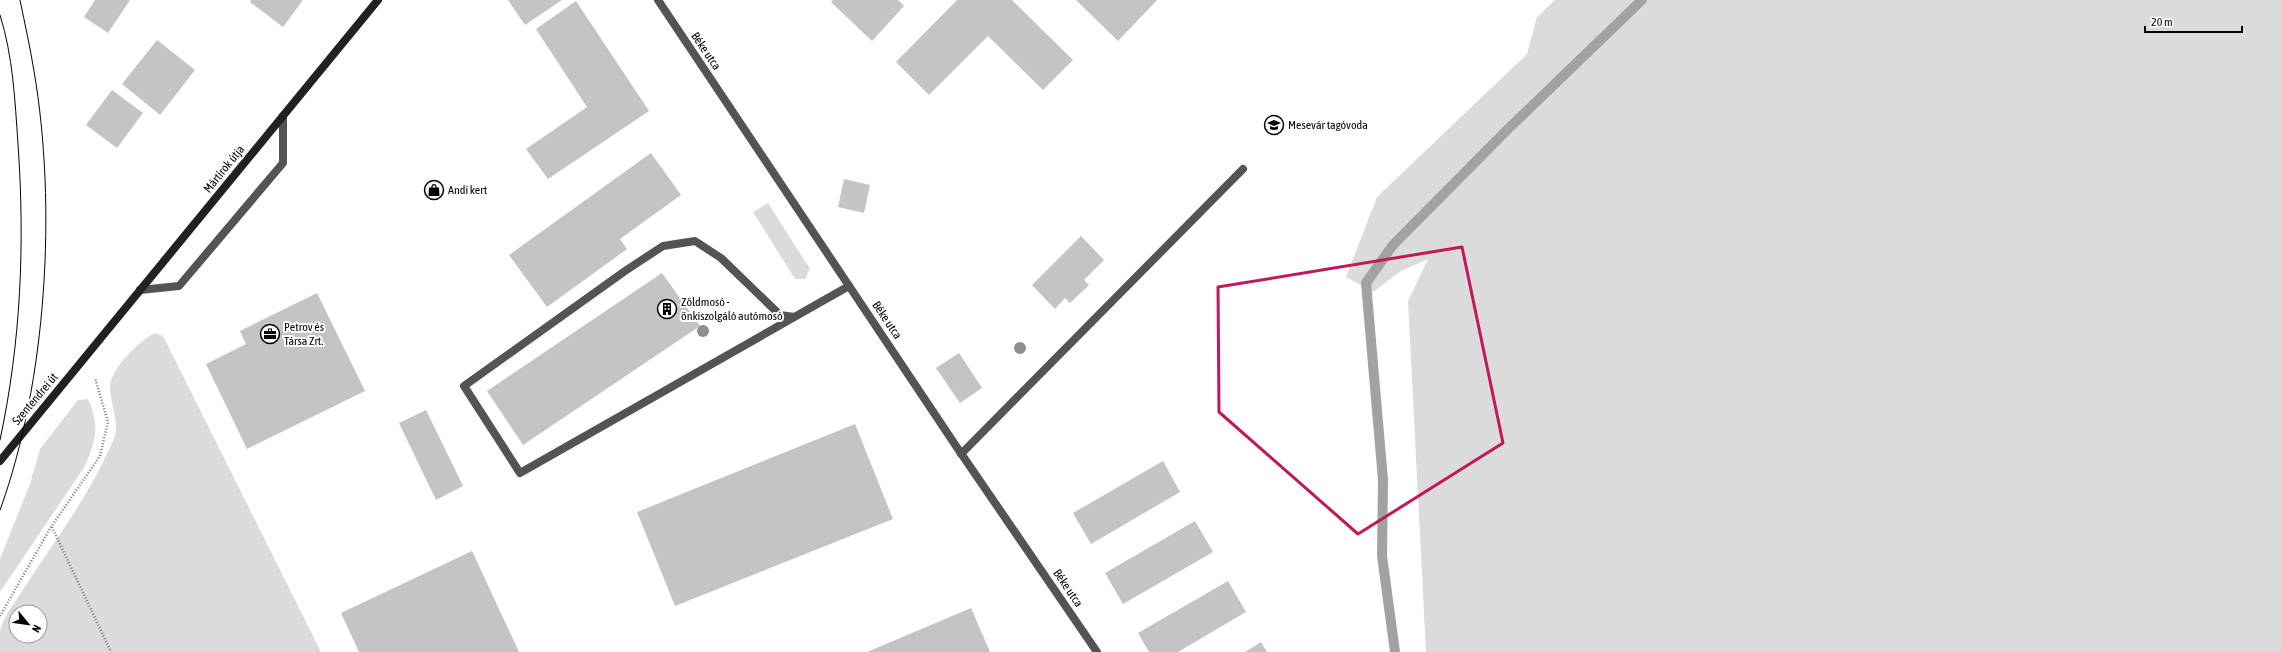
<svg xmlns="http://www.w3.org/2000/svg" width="2281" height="652" font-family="'Asap Condensed',sans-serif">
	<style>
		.green { fill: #dbdbdb; fill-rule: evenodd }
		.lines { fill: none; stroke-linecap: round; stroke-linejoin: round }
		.stream { stroke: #a2a2a2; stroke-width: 10 }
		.building { fill: #c4c4c4 }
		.path { stroke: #767676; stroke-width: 2.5; stroke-dasharray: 1 2; stroke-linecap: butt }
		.lane { stroke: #545454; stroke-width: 8 }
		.street { stroke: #545454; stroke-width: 8 }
		.secondary { stroke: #212121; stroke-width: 8 }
		.tram { stroke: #000; stroke-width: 1 }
		.tree { fill: #8e8e8e }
		.marked { fill: none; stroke: #c2185b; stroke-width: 3; stroke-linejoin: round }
		.labels { text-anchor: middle; stroke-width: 4; stroke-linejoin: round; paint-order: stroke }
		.street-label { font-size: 12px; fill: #000; stroke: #fff }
		.poi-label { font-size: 12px; fill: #000; stroke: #fff; text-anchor: start }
	</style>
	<rect width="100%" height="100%" fill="#fff"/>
	<g class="green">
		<polygon points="1555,0 2281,0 2281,652 1426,652 1408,301 1428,259 1401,271 1373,292 1346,277 1377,197 1527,54 1537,17"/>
		<polygon points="768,203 810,269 805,279 795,279 753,212"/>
		<path d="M155,333L163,336L321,652H0C0,645 0,637 0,631C3,617 16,601 24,588C51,546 82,506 104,460C107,452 113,443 115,435C119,419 110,403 110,387C110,369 140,340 155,333ZM16,612H40V636H16Z"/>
		<path d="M88,399C100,426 96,440 85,466L0,592V559L30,484L40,449L78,400Z"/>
	</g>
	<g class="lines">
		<polyline class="stream" points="1395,652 1382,556 1383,480 1366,283 1393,245 1508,129 1642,0"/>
	</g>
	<g class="building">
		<polygon points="95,0 130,0 108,33 84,17"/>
		<polygon points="251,0 303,0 283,27 250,2"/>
		<polygon points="508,0 562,0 525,25"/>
		<polygon points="833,0 898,0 904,6 872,41 831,2"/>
		<polygon points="957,0 1012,0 1073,60 1043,90 988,36 929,95 896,62"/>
		<polygon points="1076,0 1157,0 1118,41"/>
		<polygon points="576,1 649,111 548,179 526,149 587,107 536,29"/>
		<polygon points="157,40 195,70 160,115 122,84"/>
		<polygon points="112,90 143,113 117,148 86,125"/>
		<polygon points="651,153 681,195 620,239 627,249 547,307 509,255"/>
		<polygon points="844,179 870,185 864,213 838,207"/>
		<polygon points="1081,236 1104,260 1084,280 1089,285 1070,303 1065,298 1055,309 1032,285"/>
		<polygon points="662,273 700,326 523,445 487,391"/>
		<polygon points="317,293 365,391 247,449 206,364 246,344 240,331"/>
		<polygon points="959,353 982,388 960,403 936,368"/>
		<polygon points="426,410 463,486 436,500 399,423"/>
		<polygon points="855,424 893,519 675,606 637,512"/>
		<polygon points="1163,461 1180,492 1091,544 1073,513"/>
		<polygon points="1195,521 1213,552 1123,604 1105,573"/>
		<polygon points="472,551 519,652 359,652 341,613"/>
		<polygon points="1228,581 1246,612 1178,652 1149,652 1138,633"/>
		<polygon points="971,608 990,652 867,652"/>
		<polygon points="1261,642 1267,652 1245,652"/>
	</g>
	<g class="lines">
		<g class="path">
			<polyline points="52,527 111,652"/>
			<polyline points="0,616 51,527 100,456 108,422 95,378"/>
		</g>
		<g class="lane">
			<polyline points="140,290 179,286 283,163 283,116"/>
			<polyline points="794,317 780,315 721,258 695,241 663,246 625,271 464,386 520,473 849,286"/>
			<polyline points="961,454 1243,169"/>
		</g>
		<polyline class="street" points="658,0 956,446 1097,652"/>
		<polyline class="secondary" points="0,461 378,0"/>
		<g class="tram">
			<path d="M0,15C13,56 15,101 18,144C25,244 21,342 0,440"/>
			<path d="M0,510C47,381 57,206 34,71C30,47 25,24 20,0"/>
		</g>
	</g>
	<g class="tree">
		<circle cx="703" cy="331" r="6"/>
		<circle cx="1020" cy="348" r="6"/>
	</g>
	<path class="marked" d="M1462,247L1503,443L1358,534L1219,412L1218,287Z"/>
	<defs>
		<symbol id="school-ring" viewBox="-11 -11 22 22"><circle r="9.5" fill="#fff" stroke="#000" stroke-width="1.5"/><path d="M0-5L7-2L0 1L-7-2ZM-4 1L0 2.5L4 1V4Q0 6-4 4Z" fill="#000"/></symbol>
		<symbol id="shop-ring" viewBox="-11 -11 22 22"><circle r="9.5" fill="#fff" stroke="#000" stroke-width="1.5"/><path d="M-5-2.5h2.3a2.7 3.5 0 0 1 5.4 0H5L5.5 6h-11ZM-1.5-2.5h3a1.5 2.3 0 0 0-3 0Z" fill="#000"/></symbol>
		<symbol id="building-ring" viewBox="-11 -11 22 22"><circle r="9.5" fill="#fff" stroke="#000" stroke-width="1.5"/><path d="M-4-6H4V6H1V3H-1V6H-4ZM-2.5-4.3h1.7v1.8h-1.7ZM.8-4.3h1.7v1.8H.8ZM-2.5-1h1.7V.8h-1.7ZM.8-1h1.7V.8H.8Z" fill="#000"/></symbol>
		<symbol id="office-ring" viewBox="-11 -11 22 22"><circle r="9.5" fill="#fff" stroke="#000" stroke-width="1.5"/><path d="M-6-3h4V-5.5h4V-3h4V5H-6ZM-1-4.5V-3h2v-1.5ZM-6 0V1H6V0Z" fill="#000"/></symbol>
	</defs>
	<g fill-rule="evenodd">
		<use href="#school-ring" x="1263" y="114" width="22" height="22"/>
		<use href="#shop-ring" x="423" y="179" width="22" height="22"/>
		<use href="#building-ring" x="656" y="298" width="22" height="22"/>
		<use href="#office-ring" x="259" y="323" width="22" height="22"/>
	</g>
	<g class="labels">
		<g class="street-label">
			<text transform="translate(706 51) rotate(56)" y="4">Béke utca</text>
			<text transform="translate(224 169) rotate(-51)" y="4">Mártírok útja</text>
			<text transform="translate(887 320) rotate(56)" y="4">Béke utca</text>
			<text transform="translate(35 399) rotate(-50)" y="4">Szentendrei út</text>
			<text transform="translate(1068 588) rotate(56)" y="4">Béke utca</text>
		</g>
		<g class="poi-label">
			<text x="1288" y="129">Mesevár tagóvoda</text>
			<text x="448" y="194">Andi kert</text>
			<text x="681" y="306">Zöldmosó -<tspan x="681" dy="14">önkiszolgáló autómosó</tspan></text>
			<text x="284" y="331">Petrov és<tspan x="284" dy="14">Társa Zrt.</tspan></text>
		</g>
	</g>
	<g transform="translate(28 624) rotate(119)"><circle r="19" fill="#ffffff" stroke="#999999"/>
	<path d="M0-3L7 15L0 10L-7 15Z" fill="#000000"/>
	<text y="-6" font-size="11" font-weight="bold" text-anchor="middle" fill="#000000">N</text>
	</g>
	<path d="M2145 26v6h97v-6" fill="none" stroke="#000000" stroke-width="2"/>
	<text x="2151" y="26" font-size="12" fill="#000000" stroke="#ffffff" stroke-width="3" paint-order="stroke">20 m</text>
</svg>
